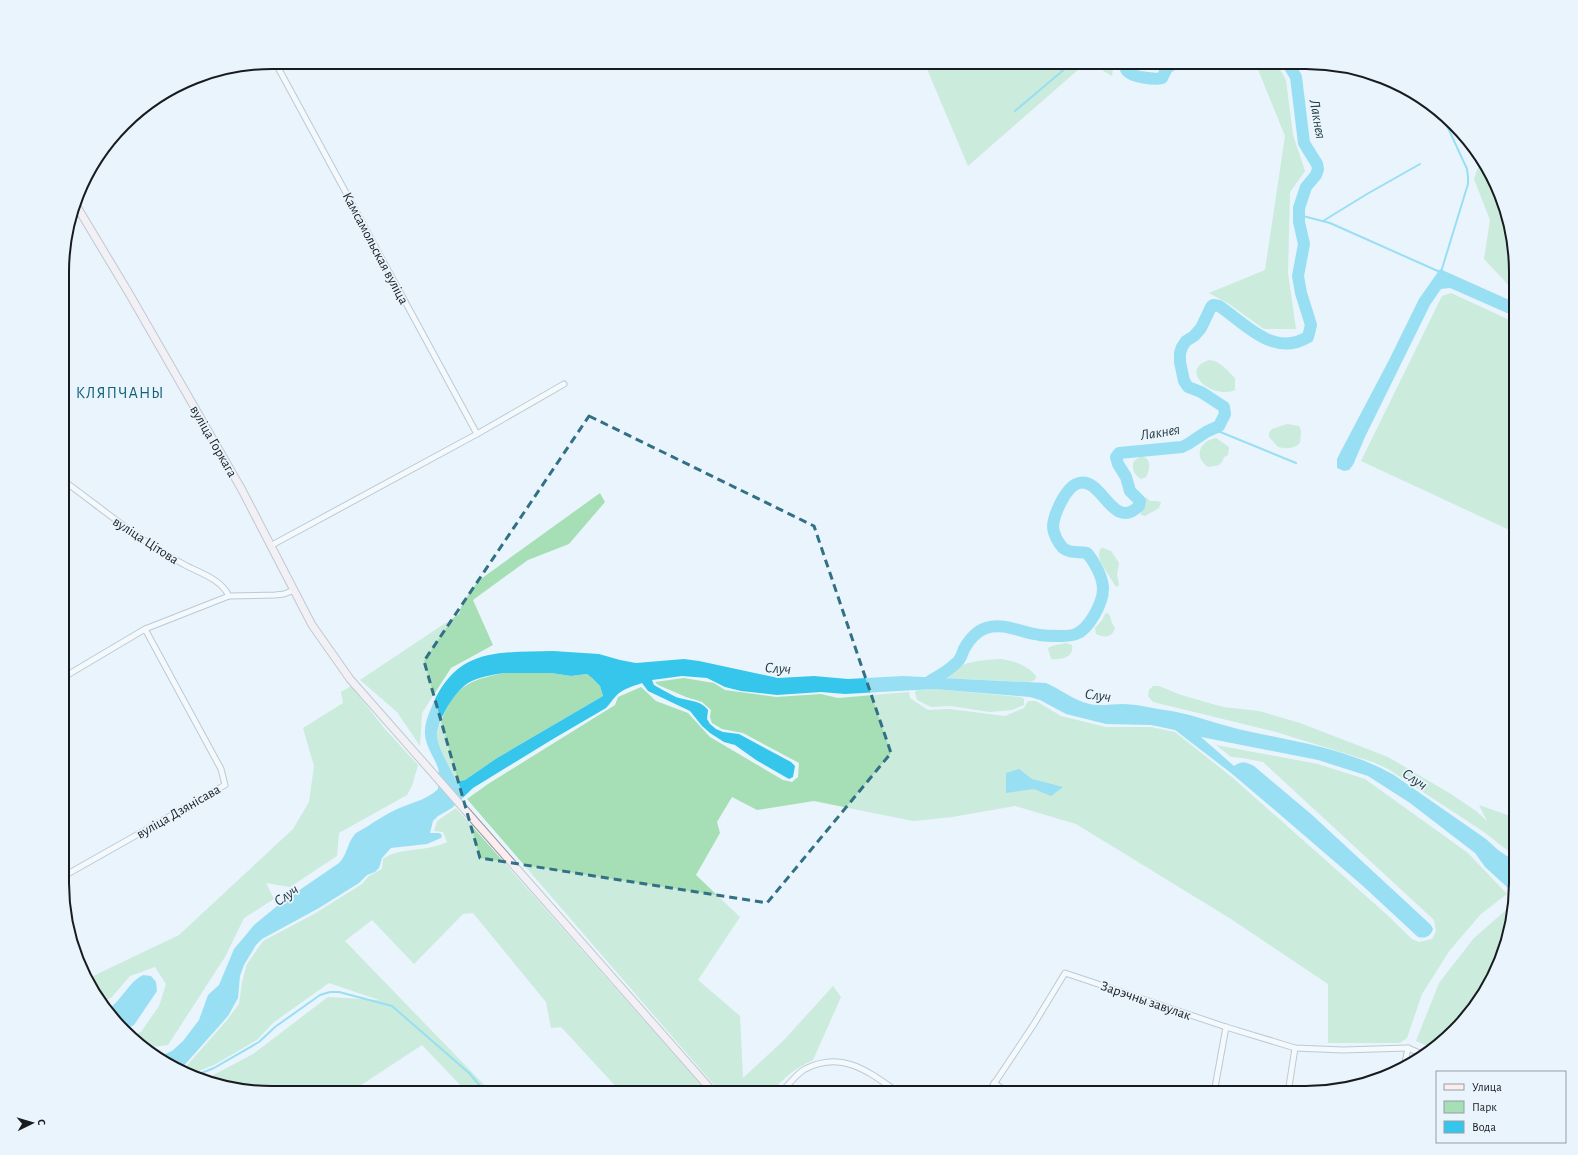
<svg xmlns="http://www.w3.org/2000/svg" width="1578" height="1155" font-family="'Alegreya Sans',sans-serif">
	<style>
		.green { fill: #a6dfb5 }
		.water { fill: #36c6ec; fill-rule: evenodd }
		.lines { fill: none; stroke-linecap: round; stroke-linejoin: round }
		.stream { stroke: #36c6ec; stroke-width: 2 }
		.river { stroke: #36c6ec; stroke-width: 12 }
		.minor-casing { stroke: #8c959c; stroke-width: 7 }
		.secondary-casing { stroke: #8c959c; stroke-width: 9 }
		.minor { stroke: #fff; stroke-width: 5 }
		.secondary { stroke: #fceced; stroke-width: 7 }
		.marked { fill: none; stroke: #327085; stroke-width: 3; stroke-dasharray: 8 5; stroke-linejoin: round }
		.labels { text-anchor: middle; stroke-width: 3.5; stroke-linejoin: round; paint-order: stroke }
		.street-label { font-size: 14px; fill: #191c1f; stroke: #eaf4fc }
		.water-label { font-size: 15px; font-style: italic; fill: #233a41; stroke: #eaf4fc }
		.quarter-label { font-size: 16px; letter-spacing: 1px; fill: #126178; stroke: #eaf4fc }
		.rim { fill: none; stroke: #191c1f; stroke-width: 2 }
	</style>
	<rect width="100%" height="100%" fill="#eaf4fc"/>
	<g class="green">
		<polygon points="924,62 1087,62 968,166"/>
		<polygon points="1089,62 1114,62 1112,76"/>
		<polygon points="1255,62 1276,62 1286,80 1293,135 1305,171 1290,192 1288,273 1296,329 1264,329 1229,304 1209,293 1265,270 1285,136"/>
		<polygon points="1481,159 1494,179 1516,259 1516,293 1484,259 1490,220 1474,179"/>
		<polygon points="1451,293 1516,323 1516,533 1361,461 1442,296"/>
		<path d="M1209,360C1220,361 1227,370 1235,378V390C1214,400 1177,371 1209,360Z"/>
		<path d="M1287,424L1299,426L1301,431L1300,443C1293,449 1286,449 1278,447L1269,437V433L1272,429Z"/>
		<path d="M1216,438L1229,447L1228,455L1224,457L1222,462L1219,465L1208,467C1193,456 1200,441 1216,438Z"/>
		<path d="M1141,456C1152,458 1150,470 1146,477L1141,479C1134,475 1131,468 1134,461Z"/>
		<polygon points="600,493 605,502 569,544 528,560 473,600 493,645 451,668 422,713 420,746 397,712 360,680 459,614 463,601 478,581"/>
		<path d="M1146,497L1150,501H1158L1161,503L1159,508L1145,516L1141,515C1140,510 1142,501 1146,497Z"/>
		<polygon points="1103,548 1111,551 1119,563 1117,574 1119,585 1116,587 1101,563 1099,556 1100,549"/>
		<path d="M1108,613C1112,618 1110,622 1115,628C1112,638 1104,638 1096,634L1095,628L1102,620L1105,614Z"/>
		<path d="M1066,643L1072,645C1074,657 1062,660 1051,659L1048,648L1052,646Z"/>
		<path d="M1001,659C1014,661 1027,665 1036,676L1035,680L1030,682L946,678C957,661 982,660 1001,659Z"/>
		<path d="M504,673H551L571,676L587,674L592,678L600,686L603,696L497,758L465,780L457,783C452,772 438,748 437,738C437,729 441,722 444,714C459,683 472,680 504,673Z"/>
		<path d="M684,678L714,683L725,690L776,697L821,694L838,698L909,692L910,698L928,710L949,709L1005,716L1024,708L1028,701H1036L1061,716L1106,727H1151L1175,732L1233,778L1385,913L1412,939L1419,942L1432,939L1436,931L1434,920L1263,762L1243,758L1231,757L1216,745L1318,764L1365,779L1468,853L1507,894L1481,914L1450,950L1422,994L1407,1038L1400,1043H1328V984L1231,919L1076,824L1015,806L952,817L913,821L814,801L757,810L732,797L717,822L720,833L696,875L740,917L698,980L740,1016L743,1078L784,1040L833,986L841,997L813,1060C796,1068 783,1077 772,1093H721L467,799L488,784L615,705L618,697L641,687L656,701L688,713L710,737L783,780L792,782L798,777L799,763L743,733L722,729L712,723L710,717L711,710L702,702L686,697L658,685L655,682Z"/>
		<polygon points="351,686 385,729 418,765 412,786 407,795 339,833 337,856 290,887 266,883 274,899 244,918 225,957 168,1045 143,1048 132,1035 141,1032 159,1006 166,984 155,967 130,976 111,998 102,1001 90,988 87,979 179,935 293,829 309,802 314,766 303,728 343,703 341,692"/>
		<polygon points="1153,686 1159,686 1181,695 1223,707 1259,711 1300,723 1388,757 1451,794 1476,811 1487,821 1479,805 1516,818 1516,857 1484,832 1388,769 1373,762 1276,732 1153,702 1148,696 1149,690"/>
		<polygon points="934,689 1021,697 1024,699 1024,705 1012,710 990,712 950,706 931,707 917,700 915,692 917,690"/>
		<path d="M456,808L487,843L708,1093L621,1092L561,1027L551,1028L546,1002L473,913L463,914L414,964L372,920L345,941L492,1093H466L464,1089L422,1045L349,1093H259L202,1081L253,1054L328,997L379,1000L329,983L274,1022L257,1040L214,1065L191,1074L183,1070L227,1020L239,1004L242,982L247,964L263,941L314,914L362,884L369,876L382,869L383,859C397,849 416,851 432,847C437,846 442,844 447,842L443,832L434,831L437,821Z"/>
		<polygon points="1513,904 1500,963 1472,1011 1434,1049 1416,1041 1439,983 1474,938"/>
	</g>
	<g class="water">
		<polygon points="1440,269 1516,303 1516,317 1450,288 1441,289 1430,305 1365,437 1353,465 1349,470 1344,471 1337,468 1337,459 1340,453 1389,360 1419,299"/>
		<path d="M553,651L599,654L620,660L636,663L684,659L699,661L778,678L814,676L848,679L903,676L1046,683C1060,689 1072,699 1086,703C1098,707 1110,704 1123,704C1136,704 1151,708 1165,710C1189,713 1214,723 1238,729C1290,741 1347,748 1394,775L1486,839L1498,850L1516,862L1515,897L1507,887L1485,867L1475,853L1410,803L1368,776L1318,760L1201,737L1234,766C1242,761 1246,762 1254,766L1311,814L1431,925L1433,929C1431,936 1425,939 1418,937L1363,886L1284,818L1231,773L1175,730L1151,725L1106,724L1066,714L1040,700L1030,697L934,689L845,694L821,692L777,695L741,691L725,687L707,678L682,676L652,680L654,685C661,689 668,693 676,697C687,701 701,700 708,710L707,719L710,724L716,729L723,732L739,734L791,762L795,766L793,777L789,779L756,760L735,745L724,742L710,733L702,726L690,711L648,691L642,683C634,686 622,689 616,696C612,700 610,704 606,708L553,739L473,788L452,808L438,816L433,821L430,833H439L442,835L441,838L427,844L391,848L382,858L379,868L375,872L367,875L359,883L319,908L262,939L256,945L244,965L240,976L238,998L228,1016L181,1069L158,1057L172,1051L183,1041L199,1020L208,995L219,985L234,949L245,936L254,925L282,902L339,863C348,854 347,842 356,833C371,825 386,813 402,807C414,802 428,799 438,789C438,783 440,774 438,768C434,756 424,745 425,731C425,720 431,709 435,699C461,646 503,653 553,651ZM504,673H551L571,676L587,674L592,678L600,686L603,696L497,758L465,780L457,782C452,772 438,748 437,737C436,722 455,691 468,683C478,677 492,675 504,673Z"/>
		<polygon points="1019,769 1032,779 1063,787 1051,796 1034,789 1006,793 1006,773"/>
		<path d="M143,975L151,976L156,982L157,991L134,1025L126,1029L109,1009C122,999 129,982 143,975Z"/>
	</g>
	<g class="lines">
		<g class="stream">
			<polyline points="1015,111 1073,62"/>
			<polyline points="1299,215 1330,223 1440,272"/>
			<polyline points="1323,221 1367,194 1420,164"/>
			<polyline points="1441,272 1468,184 1468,177 1467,169 1443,117"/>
			<polyline points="1213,429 1296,463"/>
			<polyline points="194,1076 214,1068 259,1042 275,1027 320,995 330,992 339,992 392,1006 469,1073 486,1093"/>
		</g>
		<g class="river">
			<path d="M1127,62L1125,64C1126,67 1125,69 1127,71C1131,77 1155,80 1162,78L1167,68L1176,62"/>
			<path d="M930,681C939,676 948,671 955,664C961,660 962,654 964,649C969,640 977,631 986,628C1004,622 1022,633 1040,635C1046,636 1054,636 1061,636C1066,636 1071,636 1076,634C1089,629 1103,603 1103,589C1103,577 1094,561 1087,553C1079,551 1070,554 1063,548C1058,543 1053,533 1053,526C1054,514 1066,486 1079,483C1103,477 1112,532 1139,506L1140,501L1130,491L1126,477L1118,464L1116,457L1119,453L1182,447L1188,444L1206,432L1219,426L1225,414L1224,407L1201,392L1188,387L1184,381L1180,362V353L1182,347L1186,341L1194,336L1201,328L1211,307L1213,305L1219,306C1245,323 1273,358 1308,337L1311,325L1301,293L1298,276L1304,244L1299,222V208L1306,187L1316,175L1318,169L1317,164L1304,143L1296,77L1287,62"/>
		</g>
		<defs>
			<g id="minor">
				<polyline points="275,62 477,434"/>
				<path d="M64,481C104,510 141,542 185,565C200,573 221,579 229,596"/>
				<polyline points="272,545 477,434 564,384"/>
				<polyline points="64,677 145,629 229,596 275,595 284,594 294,590"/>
				<polyline points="64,876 225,785 221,769 145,629"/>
				<polyline points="1404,1068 1408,1048"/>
				<polyline points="994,1083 1009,1093"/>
				<path d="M780,1093C788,1086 796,1074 805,1069C843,1050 869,1072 899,1093"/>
				<polyline points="988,1093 1034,1024 1065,973 1226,1027 1295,1048 1343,1050 1408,1048 1424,1055"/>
				<polyline points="1214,1093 1226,1027"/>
				<polyline points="1288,1093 1295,1048"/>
			</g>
			<polyline id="secondary" points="76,205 130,295 242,490 312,625 350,679 714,1093"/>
		</defs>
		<use href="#minor" class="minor-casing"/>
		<use href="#secondary" class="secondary-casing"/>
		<use href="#minor" class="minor"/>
		<use href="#secondary" class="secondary"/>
	</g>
	<path d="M0 0H1578V1155H0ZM589,416L814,526L891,753L767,903L480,858L424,661Z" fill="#eaf4fc" fill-opacity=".55" fill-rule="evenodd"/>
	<path class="marked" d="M589,416L814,526L891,753L767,903L480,858L424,661Z"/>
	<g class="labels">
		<g class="street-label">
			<text transform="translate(376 248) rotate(62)" y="5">Камсамольская вуліца</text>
			<text transform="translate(214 441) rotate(60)" y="5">вуліца Горкага</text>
			<text transform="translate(146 540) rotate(33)" y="5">вуліца Цітова</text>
			<text transform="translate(178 811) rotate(-30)" y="5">вуліца Дзянісава</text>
			<text transform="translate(1146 1000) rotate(19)" y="5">Зарэчны завулак</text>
		</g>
		<g class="water-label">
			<text transform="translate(1318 119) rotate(80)" y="5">Лакнея</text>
			<text transform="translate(1160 432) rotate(-9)" y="5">Лакнея</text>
			<text transform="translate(778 668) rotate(4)" y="5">Случ</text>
			<text transform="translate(1098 695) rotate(8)" y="5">Случ</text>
			<text transform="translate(1415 779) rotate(34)" y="5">Случ</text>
			<text transform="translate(286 895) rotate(-35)" y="5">Случ</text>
		</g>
		<g class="quarter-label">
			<text x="120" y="398">КЛЯПЧАНЫ</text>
		</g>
	</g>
	<path d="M0 0H1578V1155H0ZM272 69H1306A203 203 0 0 1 1509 272V883A203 203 0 0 1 1306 1086H272A203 203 0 0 1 69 883V272A203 203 0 0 1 272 69Z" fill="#eaf4fc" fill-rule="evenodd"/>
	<path class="rim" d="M272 69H1306A203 203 0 0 1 1509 272V883A203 203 0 0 1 1306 1086H272A203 203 0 0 1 69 883V272A203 203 0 0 1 272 69Z"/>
	<rect x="1436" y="1071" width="130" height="72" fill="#eaf4fc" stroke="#969ea4"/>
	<rect x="1444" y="1084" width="20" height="6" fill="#fceced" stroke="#969ea4"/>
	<text x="1472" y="1091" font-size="12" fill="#191c1f">Улица</text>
	<rect x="1444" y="1101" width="20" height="12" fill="#a6dfb5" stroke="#969ea4"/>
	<text x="1472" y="1111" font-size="12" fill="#191c1f">Парк</text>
	<rect x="1444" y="1121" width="20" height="12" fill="#36c6ec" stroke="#969ea4"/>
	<text x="1472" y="1131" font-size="12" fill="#191c1f">Вода</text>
	<g transform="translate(32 1123) rotate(85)" stroke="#eaf4fc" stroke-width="3" paint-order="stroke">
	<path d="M0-3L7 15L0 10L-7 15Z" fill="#191c1f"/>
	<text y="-6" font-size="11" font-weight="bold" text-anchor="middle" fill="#191c1f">С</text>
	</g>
</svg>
